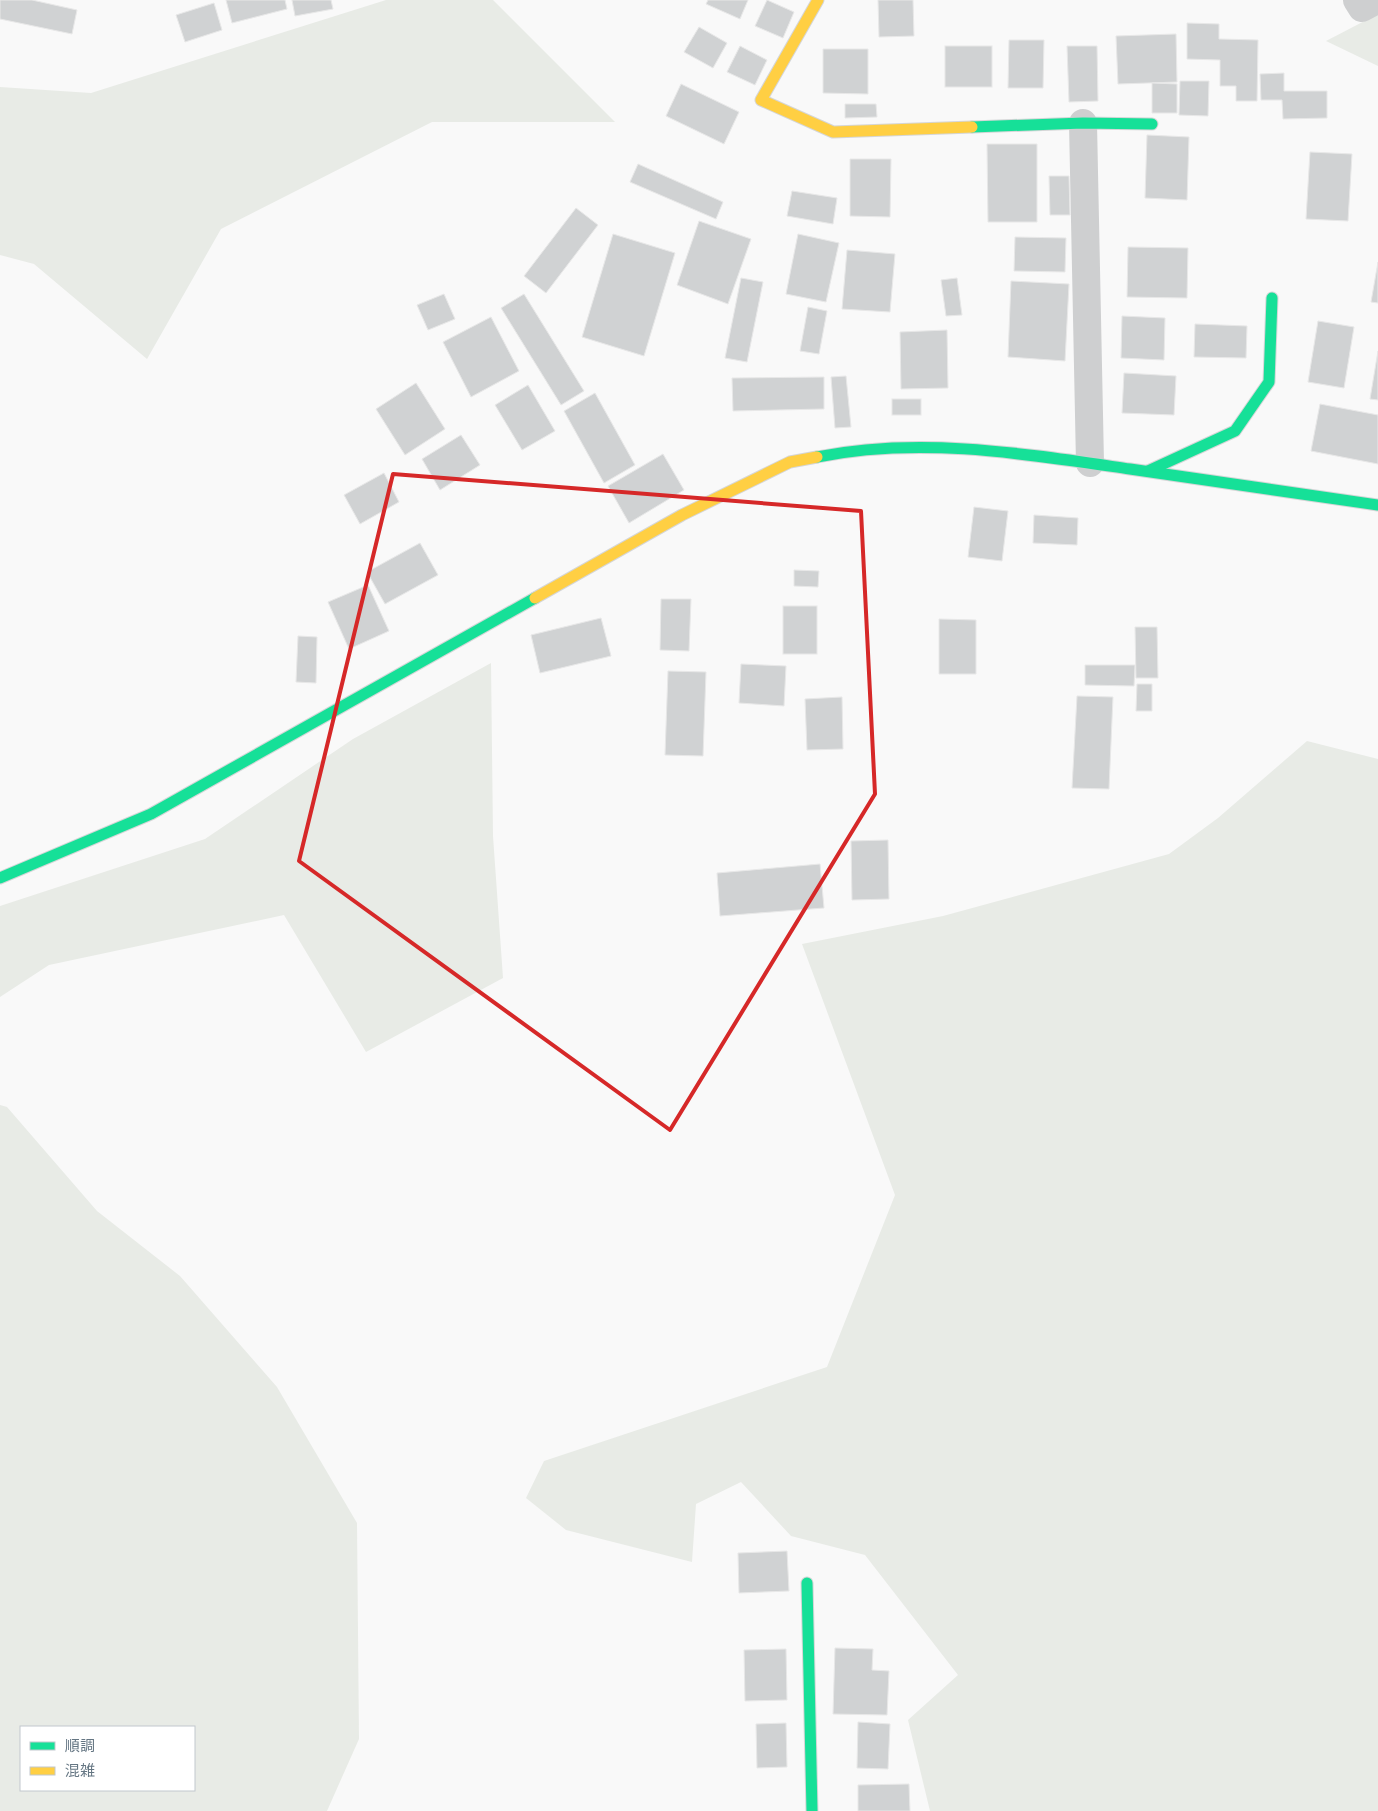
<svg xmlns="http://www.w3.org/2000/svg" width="1378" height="1811" font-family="'Exo 2','Noto Sans JP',sans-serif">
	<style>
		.green { fill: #e8ebe6; fill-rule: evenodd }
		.building { fill: #d0d2d3; stroke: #e8e8e8 }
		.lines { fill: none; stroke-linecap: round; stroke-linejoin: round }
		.fast-casing { stroke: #d5d6d7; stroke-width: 13 }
		.slow-casing { stroke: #d5d6d7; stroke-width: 13 }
		.street { stroke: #cecfd0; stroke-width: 28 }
		.fast { stroke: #16e098; stroke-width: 11 }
		.slow { stroke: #ffcf43; stroke-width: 11 }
		.marked { fill: none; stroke: #d62828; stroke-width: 4; stroke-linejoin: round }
	</style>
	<rect width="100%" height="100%" fill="#f9f9f9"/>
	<g class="green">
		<polygon points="386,0 493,0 615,122 432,122 221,229 147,359 34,264 0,255 0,87 91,93"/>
		<polygon points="1378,14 1378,66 1326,41"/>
		<polygon points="491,663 493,836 503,978 366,1052 284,915 49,965 0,997 0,906 205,839 353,739"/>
		<polygon points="1307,741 1378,759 1378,1811 930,1811 908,1720 958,1675 865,1555 791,1536 741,1482 696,1504 692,1562 566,1530 526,1498 544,1461 827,1367 895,1195 802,944 943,916 1169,854 1218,818"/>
		<path d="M0,1105L7,1107L97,1211L180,1276L277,1387L357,1523L359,1739L327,1811H0ZM21,1727H194V1790H21Z"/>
	</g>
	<g class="building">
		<polygon points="0,0 32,0 77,10 72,34 0,19"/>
		<polygon points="226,0 285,0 287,9 232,23"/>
		<polygon points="292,0 331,0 333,9 295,16"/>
		<polygon points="708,0 748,0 740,19 706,4"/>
		<polygon points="767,0 794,12 783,38 755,26"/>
		<polygon points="878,0 913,0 914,36 879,37"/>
		<polygon points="214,3 222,30 185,42 176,15"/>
		<polygon points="1187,23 1219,24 1219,39 1258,40 1257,101 1236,101 1236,86 1220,86 1220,60 1187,59"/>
		<polygon points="699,27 727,43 713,68 684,52"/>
		<polygon points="1176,34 1177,82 1118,84 1116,36"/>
		<polygon points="1009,40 1044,40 1043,88 1008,88"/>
		<polygon points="740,46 767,60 755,85 727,72"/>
		<rect x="945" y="46" width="47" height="41"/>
		<polygon points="1067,46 1097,46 1098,101 1069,102"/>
		<polygon points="823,49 868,49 868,94 823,93"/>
		<polygon points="1284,73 1284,91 1327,91 1327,118 1283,119 1282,100 1261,100 1260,74"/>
		<polygon points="1180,81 1209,81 1208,116 1179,115"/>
		<polygon points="1152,83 1177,84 1177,113 1152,113"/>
		<polygon points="681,84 739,112 724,144 666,116"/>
		<polygon points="845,104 876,104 877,117 845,118"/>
		<polygon points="1147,135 1189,137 1187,200 1145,198"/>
		<polygon points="987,144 1037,144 1037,222 988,222"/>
		<polygon points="1310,152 1352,154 1348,221 1306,219"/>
		<polygon points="850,159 891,159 890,217 850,216"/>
		<polygon points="638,164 723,202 716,219 630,182"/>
		<polygon points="1049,176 1069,176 1070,215 1050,215"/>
		<polygon points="792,191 837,198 833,224 787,216"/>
		<polygon points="576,208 598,225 546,293 524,276"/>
		<polygon points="699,221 751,239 728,304 677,285"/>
		<polygon points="613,234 675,253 644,356 582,337"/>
		<polygon points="798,234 839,243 826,302 786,294"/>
		<polygon points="1015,237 1066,238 1065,272 1014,271"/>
		<polygon points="1128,247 1188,248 1187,298 1127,297"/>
		<polygon points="847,250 895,254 890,312 842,309"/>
		<polygon points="1378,262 1378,303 1371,302"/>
		<polygon points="741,278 763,282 747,362 725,358"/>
		<polygon points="957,278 962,315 946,316 941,280"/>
		<polygon points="1011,281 1069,284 1065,361 1008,357"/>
		<polygon points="444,294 455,319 428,330 417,305"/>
		<polygon points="524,294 584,391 561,405 501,308"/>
		<polygon points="808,307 827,311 819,354 800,351"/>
		<polygon points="1122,316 1165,318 1164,360 1121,358"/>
		<polygon points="491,317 519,371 471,397 443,342"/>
		<polygon points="1318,321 1354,327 1344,388 1308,382"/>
		<polygon points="1195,324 1247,326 1246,358 1194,357"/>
		<polygon points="947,330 948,388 901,389 900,332"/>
		<polygon points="1378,351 1378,400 1370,399"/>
		<polygon points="1124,373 1176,376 1174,415 1122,413"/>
		<polygon points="846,376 851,427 835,428 831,377"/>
		<polygon points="824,377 824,409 733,411 732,378"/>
		<polygon points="416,383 445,429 405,455 376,409"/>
		<polygon points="528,385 555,431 522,450 495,405"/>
		<polygon points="595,393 635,465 604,483 564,411"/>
		<rect x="892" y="399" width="29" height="16"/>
		<polygon points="1320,404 1378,415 1378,464 1311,451"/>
		<polygon points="461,435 480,465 440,490 422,459"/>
		<polygon points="663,454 684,490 629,523 608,486"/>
		<polygon points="384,473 399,502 360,524 344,495"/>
		<polygon points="974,507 1008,511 1002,561 968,557"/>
		<polygon points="1034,515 1078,518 1077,545 1033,543"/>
		<polygon points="420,543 438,575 385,604 367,572"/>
		<polygon points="794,570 819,571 818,587 794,586"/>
		<polygon points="368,585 389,631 349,649 328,602"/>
		<polygon points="661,599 691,599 689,651 660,650"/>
		<rect x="783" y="606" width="34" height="48"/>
		<polygon points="601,618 611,656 540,673 531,635"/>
		<polygon points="939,619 976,620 976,674 939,674"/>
		<polygon points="1135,627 1157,627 1158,678 1136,678"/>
		<polygon points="298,636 317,637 316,683 296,682"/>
		<polygon points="741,664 786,666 784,706 739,703"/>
		<polygon points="1085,665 1135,665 1134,686 1085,685"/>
		<polygon points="668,671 706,672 703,756 665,755"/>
		<polygon points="1137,684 1152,684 1152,711 1136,711"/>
		<polygon points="1077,696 1113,697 1109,789 1072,788"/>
		<polygon points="842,697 843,749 807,750 805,699"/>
		<polygon points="888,840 889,899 852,900 851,841"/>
		<polygon points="820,864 824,908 720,916 717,873"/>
		<polygon points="787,1551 789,1591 739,1593 738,1553"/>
		<polygon points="835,1648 873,1649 872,1670 889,1671 887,1715 833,1714"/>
		<polygon points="786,1649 787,1700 745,1701 744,1650"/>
		<polygon points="858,1722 890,1724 888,1769 857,1768"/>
		<polygon points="786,1723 787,1767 757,1768 756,1724"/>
		<polygon points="909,1784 910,1811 858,1811 858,1785"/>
	</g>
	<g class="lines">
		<defs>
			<g id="fast">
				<polyline points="972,127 1083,123 1152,124"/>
				<path d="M817,457C920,436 1027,454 1130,469C1213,481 1295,493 1378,505"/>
				<polyline points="1148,471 1235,431 1269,382 1272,298"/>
				<polyline points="0,878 151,814 535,598"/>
				<polyline points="807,1583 812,1811"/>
			</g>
			<g id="slow">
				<polyline points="818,0 761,100 833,132 972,127"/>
				<polyline points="535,598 682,515 790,462 817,457"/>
			</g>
		</defs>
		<use href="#fast" class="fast-casing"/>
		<use href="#slow" class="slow-casing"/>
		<g class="street">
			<polyline points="1357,0 1362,8 1377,0"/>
			<polyline points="1083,123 1090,463"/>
		</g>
		<use href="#fast" class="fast"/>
		<use href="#slow" class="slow"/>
	</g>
	<path class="marked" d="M393,474L861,511L875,794L670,1130L299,861Z"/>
	<rect x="20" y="1726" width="175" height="65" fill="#ffffff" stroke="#c1c8cd"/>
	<rect x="30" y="1742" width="25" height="8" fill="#16e098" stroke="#c1c8cd"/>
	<text x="65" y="1751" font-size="15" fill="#657683">順調</text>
	<rect x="30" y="1767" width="25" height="8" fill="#ffcf43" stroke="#c1c8cd"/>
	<text x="65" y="1776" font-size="15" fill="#657683">混雑</text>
</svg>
